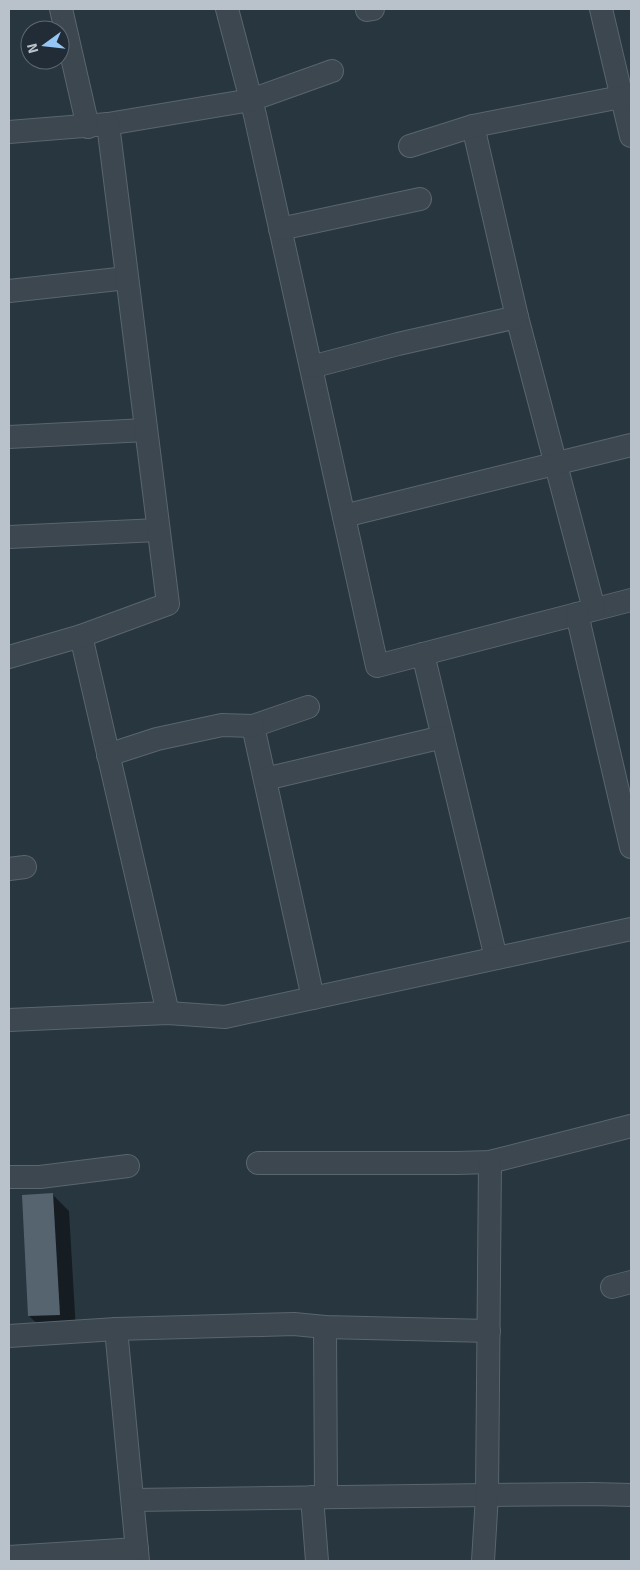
<svg xmlns="http://www.w3.org/2000/svg" width="640" height="1570" font-family="Signika,sans-serif">
	<style>
		.shadow { fill: #0007 }
		.building { fill: #566470 }
		.lines { fill: none; stroke-linecap: round; stroke-linejoin: round }
		.street-casing { stroke: #5a656e; stroke-width: 24 }
		.street { stroke: #3c4750; stroke-width: 22 }
	</style>
	<rect width="100%" height="100%" fill="#283640"/>
	<polygon class="shadow" points="52,1194 69,1211 76,1331 46,1332 29,1316"/>
	<polygon class="building" points="53,1193 60,1315 28,1316 22,1195"/>
	<g class="lines">
		<defs>
			<g id="street">
				<polyline points="61,9 88,127"/>
				<polyline points="227,9 255,115 377,666 631,600"/>
				<polyline points="601,9 631,136"/>
				<polyline points="367,10 373,9"/>
				<polyline points="473,126 517,317 594,609"/>
				<polyline points="9,132 108,124 251,100 332,71"/>
				<polyline points="410,146 473,126 631,95"/>
				<polyline points="280,229 420,199"/>
				<polyline points="9,291 127,278"/>
				<polyline points="311,367 398,344 517,317"/>
				<polyline points="9,437 146,430"/>
				<polyline points="344,516 631,445"/>
				<polyline points="9,537 158,530"/>
				<polyline points="577,614 631,847"/>
				<polyline points="81,636 168,1013"/>
				<polyline points="423,654 496,958"/>
				<polyline points="9,657 81,636 168,604 108,124"/>
				<polyline points="308,707 253,726 313,998"/>
				<polyline points="108,755 157,739 222,725 253,726"/>
				<polyline points="265,779 443,737"/>
				<polyline points="9,869 25,867"/>
				<polyline points="9,1020 168,1013 225,1017 631,929"/>
				<polyline points="258,1163 457,1163 490,1162 631,1126"/>
				<polyline points="9,1177 40,1177 128,1166"/>
				<polyline points="612,1287 631,1282"/>
				<polyline points="325,1327 326,1497"/>
				<polyline points="116,1329 138,1561"/>
				<polyline points="9,1336 116,1329 294,1324 325,1327 489,1331"/>
				<polyline points="312,1497 317,1561"/>
				<polyline points="133,1500 487,1495 593,1494 631,1495"/>
				<polyline points="9,1557 137,1549"/>
				<polyline points="483,1561 487,1495 490,1162"/>
			</g>
		</defs>
		<use href="#street" class="street-casing"/>
		<use href="#street" class="street"/>
	</g>
	<rect width="640" height="1570" fill="none" stroke="#b9c2cb" stroke-width="20"/>
	<g transform="translate(45 45) rotate(255)"><circle r="24" fill="#212c36" stroke="#5e6872"/>
	<path d="M0-4L9 19L0 12L-9 19Z" fill="#96c6f3"/>
	<text y="-8" font-size="14" font-weight="bold" text-anchor="middle" fill="#b9c2cb">N</text>
	</g>
</svg>
